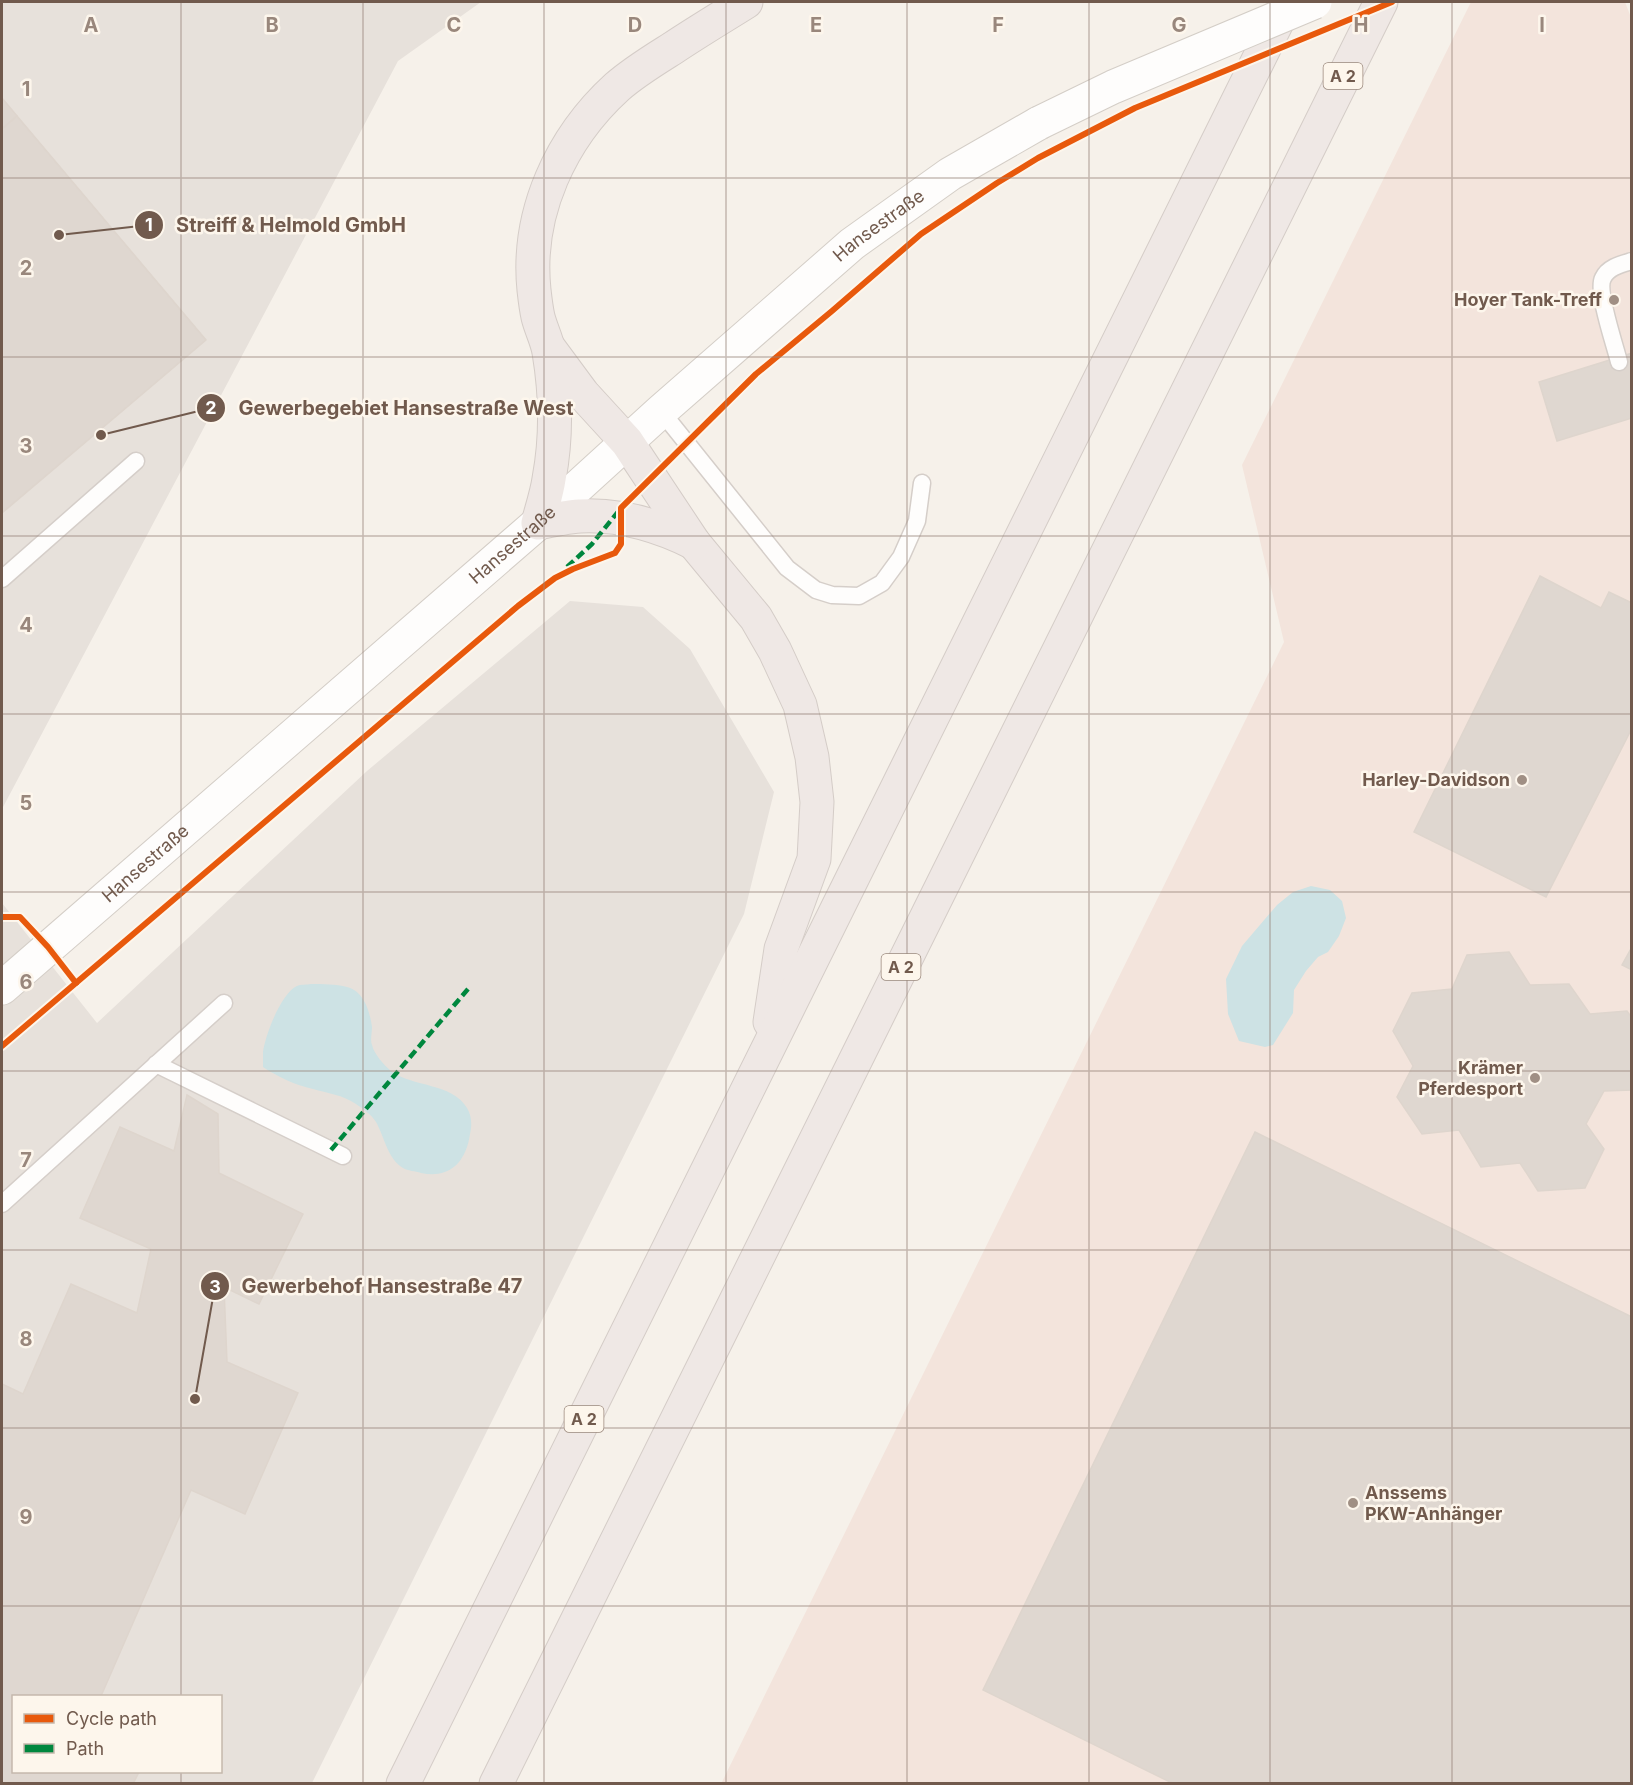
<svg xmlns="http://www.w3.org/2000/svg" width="1633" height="1785" font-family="Inter,sans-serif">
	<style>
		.commercial { fill: #f3e4dc }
		.industrial { fill: #e7e1db; fill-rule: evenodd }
		.water { fill: #cde2e4 }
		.building { fill: #dfd7d0; stroke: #ded5cd; stroke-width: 1.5 }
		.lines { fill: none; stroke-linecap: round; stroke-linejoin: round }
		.lane-casing { stroke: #d5cec9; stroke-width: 19 }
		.secondary-casing { stroke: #d4cec7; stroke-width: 35 }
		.highway-casing { stroke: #d4ccc7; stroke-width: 35 }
		.lane { stroke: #fefdfc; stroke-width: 16 }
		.secondary { stroke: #fefdfc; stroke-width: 33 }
		.highway { stroke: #efe8e5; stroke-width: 33 }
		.secondary-bridge-casing { stroke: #d4cec7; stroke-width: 35; stroke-linecap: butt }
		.secondary-bridge { stroke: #fefdfc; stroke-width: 33 }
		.quiet { stroke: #00873e; stroke-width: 4.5; stroke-dasharray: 9 4.5; stroke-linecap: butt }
		.cycleway-casing { stroke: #fdf6ec; stroke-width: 10 }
		.cycleway { stroke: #e8590c; stroke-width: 6 }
		.grid { fill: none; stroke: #99877c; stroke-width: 1.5; stroke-opacity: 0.55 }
		.poi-dot { fill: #a08f84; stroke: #fdf6ec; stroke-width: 2 }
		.labels { text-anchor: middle; stroke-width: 5; stroke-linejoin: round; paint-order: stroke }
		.shield { fill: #fdf6ec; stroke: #9b897d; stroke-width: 1.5 }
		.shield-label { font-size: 16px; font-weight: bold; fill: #715a4d }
		.street-label { font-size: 18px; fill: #715a4d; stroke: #fdf6ec }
		.poi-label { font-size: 18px; font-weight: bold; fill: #715a4d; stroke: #fdf6ec; text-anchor: end }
		.grid-label { font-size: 20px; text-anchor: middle; font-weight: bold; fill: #99877c; stroke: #fdf6ec; stroke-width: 5; stroke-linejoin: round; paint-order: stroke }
		.leader { fill: none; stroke: #715a4d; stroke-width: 2 }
		.callout-dot { fill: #715a4d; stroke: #fdf6ec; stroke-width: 2 }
		.mark-label { font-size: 18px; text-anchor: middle; font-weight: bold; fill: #fff }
		.callout-label { font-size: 20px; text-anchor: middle; font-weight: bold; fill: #715a4d; stroke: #fdf6ec; stroke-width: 5; stroke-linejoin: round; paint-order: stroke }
	</style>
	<rect width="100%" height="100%" fill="#f6f1ea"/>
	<polygon class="commercial" points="1471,2 1625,2 1632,20 1631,1783 721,1784 1284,642 1242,465"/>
	<g class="industrial">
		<polygon points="2,2 481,2 398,61 2,809"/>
		<path d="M570,601L643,607L690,649L774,792L744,914L312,1783H2V903L97,1023L367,771ZM14,1696H220V1772H14Z"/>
	</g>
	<g class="water">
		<polygon points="1311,886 1330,890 1342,901 1346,918 1339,936 1328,952 1318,957 1306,971 1294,990 1293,1013 1273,1045 1265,1047 1239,1041 1228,1014 1226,979 1242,946 1277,905 1293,892"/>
		<path d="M311,984C323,984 336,984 347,987C364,991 370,1012 372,1027C372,1033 370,1040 372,1045C374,1054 384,1065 391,1071C412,1087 453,1083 467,1108C472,1116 472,1126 470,1134C466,1162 450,1179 421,1173C415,1171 408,1171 403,1168C387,1158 385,1138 376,1122C372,1115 362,1108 356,1104C343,1095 327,1093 313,1089C295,1085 278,1077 263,1067C263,1062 263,1057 263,1052C265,1036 281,993 297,986C300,984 307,985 311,984Z"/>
	</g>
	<g class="building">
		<polygon points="2,98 17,116 2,129"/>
		<polygon points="17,116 206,340 2,513 2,129"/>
		<polygon points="1632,353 1632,418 1557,441 1539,382"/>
		<polygon points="1540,576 1601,608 1609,592 1632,603 1632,728 1546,897 1414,832"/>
		<polygon points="1632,947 1632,970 1622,965"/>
		<polygon points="1509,952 1530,985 1569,984 1590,1014 1627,1011 1632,1018 1632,1090 1604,1091 1586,1124 1604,1149 1585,1188 1538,1191 1520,1163 1481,1167 1459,1130 1422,1134 1397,1097 1413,1066 1393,1031 1412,993 1452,989 1467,955"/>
		<polygon points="187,1095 218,1114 219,1173 303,1214 259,1304 224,1287 227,1362 298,1393 245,1514 191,1490 101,1696 14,1696 14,1772 139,1772 133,1784 2,1784 2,1384 23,1394 71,1284 137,1313 151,1249 80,1218 120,1127 174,1151"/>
		<polygon points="1255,1132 1632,1317 1632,1784 1174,1784 983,1690"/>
	</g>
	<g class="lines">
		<defs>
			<g id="lane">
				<path d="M1619,362C1615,345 1596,291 1603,278C1608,267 1622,264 1632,261"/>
				<polyline points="661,411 787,568 816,590 832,595 859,596 882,583 901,557 917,521 922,483"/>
				<polyline points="2,579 136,461"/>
				<polyline points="156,1064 343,1156"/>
				<polyline points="2,1204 224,1003"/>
			</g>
			<g id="secondary">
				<path id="s1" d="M2,988L538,523L661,411L852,244L950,174L1039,123"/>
			</g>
			<g id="highway">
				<polyline points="549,348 583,394 627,442 694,543 756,618 775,651 800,705 812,757 817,802 814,859 781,949 770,1022"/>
				<path d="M694,543C658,525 621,514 580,516C566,517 552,520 538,523C542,508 547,493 549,479C557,436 556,394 549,352C547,340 541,329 538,317C536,308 535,299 534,290C526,213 561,138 617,87C634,72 654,60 673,48C697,32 722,17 746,2"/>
				<polyline points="403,1784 1287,2"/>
				<polyline points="496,1784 1381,2"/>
			</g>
		</defs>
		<use href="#lane" class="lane-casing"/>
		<use href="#secondary" class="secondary-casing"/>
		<use href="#highway" class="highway-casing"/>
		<use href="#lane" class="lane"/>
		<use href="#secondary" class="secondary"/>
		<use href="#highway" class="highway"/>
		<defs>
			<polyline id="secondary-bridge" points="1039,123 1113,87 1315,2"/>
		</defs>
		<use href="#secondary-bridge" class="secondary-bridge-casing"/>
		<use href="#secondary-bridge" class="secondary-bridge"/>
		<g class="quiet">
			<polyline points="567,567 592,544 621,508"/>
			<polyline points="331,1150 468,989"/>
		</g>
		<defs>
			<g id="cycleway">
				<polyline points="2,917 20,917 48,947 76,983"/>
				<polyline points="2,1046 518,606 555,578 573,569 615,553 621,544 621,508 756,374 832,311 921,234 997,183 1038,158 1135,108 1392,2"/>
			</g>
		</defs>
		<use href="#cycleway" class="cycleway-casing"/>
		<use href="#cycleway" class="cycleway"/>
	</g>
	<path class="grid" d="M181,2V1696M363,2V1784M544,2V1784M726,2V1784M907,2V1784M1089,2V1784M1270,2V1784M1452,2V1784M2,178H1632M2,357H1632M2,536H1632M2,714H1632M2,892H1632M2,1071H1632M2,1250H1632M2,1428H1632M2,1606H1632M181,1772V1784"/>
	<g class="poi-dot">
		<circle cx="1614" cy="300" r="6"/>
		<circle cx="1522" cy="780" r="6"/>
		<circle cx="1535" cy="1078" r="6"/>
		<circle cx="1353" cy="1503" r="6"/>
	</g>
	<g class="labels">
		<g class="shield">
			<rect x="1323.5" y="63" width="39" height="26" rx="4.5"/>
			<rect x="881.5" y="954" width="39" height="26" rx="4.5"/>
			<rect x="564.5" y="1406" width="39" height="26" rx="4.5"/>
		</g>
		<g class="shield-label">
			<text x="1343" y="82">A 2</text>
			<text x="901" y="973">A 2</text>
			<text x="584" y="1425">A 2</text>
		</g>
		<g class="street-label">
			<text dy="6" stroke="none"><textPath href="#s1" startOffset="1162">Hansestraße</textPath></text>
			<text dy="6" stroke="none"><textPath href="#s1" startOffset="676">Hansestraße</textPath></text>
			<text dy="6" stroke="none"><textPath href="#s1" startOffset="190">Hansestraße</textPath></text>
		</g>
		<g class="poi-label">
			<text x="1602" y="306">Hoyer Tank-Treff</text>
			<text x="1510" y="786">Harley-Davidson</text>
			<text x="1523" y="1074">Krämer<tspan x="1523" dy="21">Pferdesport</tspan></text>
			<text x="1365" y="1499" text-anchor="start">Anssems<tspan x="1365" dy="21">PKW-Anhänger</tspan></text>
		</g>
	</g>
	<g class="grid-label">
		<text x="91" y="32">A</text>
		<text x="272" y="32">B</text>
		<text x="454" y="32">C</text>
		<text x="635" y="32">D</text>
		<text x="816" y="32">E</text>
		<text x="998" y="32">F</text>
		<text x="1179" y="32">G</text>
		<text x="1361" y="32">H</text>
		<text x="1542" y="32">I</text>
		<text x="26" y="96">1</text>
		<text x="26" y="275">2</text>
		<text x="26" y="453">3</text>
		<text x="26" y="632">4</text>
		<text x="26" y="810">5</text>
		<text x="26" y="989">6</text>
		<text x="26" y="1167">7</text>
		<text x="26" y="1346">8</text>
		<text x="26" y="1524">9</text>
	</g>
	<path class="leader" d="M59 235L149 225M101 435L211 408M195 1399L215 1286"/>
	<g class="callout-dot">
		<circle cx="59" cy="235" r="6"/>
		<circle cx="101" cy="435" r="6"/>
		<circle cx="195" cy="1399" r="6"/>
		<circle cx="149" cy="225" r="15"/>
		<circle cx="211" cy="408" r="15"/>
		<circle cx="215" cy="1286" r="15"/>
	</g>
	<g class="mark-label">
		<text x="149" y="231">1</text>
		<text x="211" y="414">2</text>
		<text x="215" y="1293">3</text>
	</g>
	<g class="callout-label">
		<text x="291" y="232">Streiff &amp; Helmold GmbH</text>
		<text x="406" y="415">Gewerbegebiet Hansestraße West</text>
		<text x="382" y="1293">Gewerbehof Hansestraße 47</text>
	</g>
	<rect width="1633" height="1785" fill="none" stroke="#715a4d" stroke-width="6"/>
	<rect x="12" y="1695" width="210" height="78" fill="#fdf6ec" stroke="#c5b8ac" stroke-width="1.5"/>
	<rect x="24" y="1714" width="30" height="9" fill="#e8590c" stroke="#c5b8ac" stroke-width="1.5"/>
	<text x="66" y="1725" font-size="18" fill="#715a4d">Cycle path</text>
	<rect x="24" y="1744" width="30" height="9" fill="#00873e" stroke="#c5b8ac" stroke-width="1.5"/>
	<text x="66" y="1755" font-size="18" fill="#715a4d">Path</text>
</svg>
